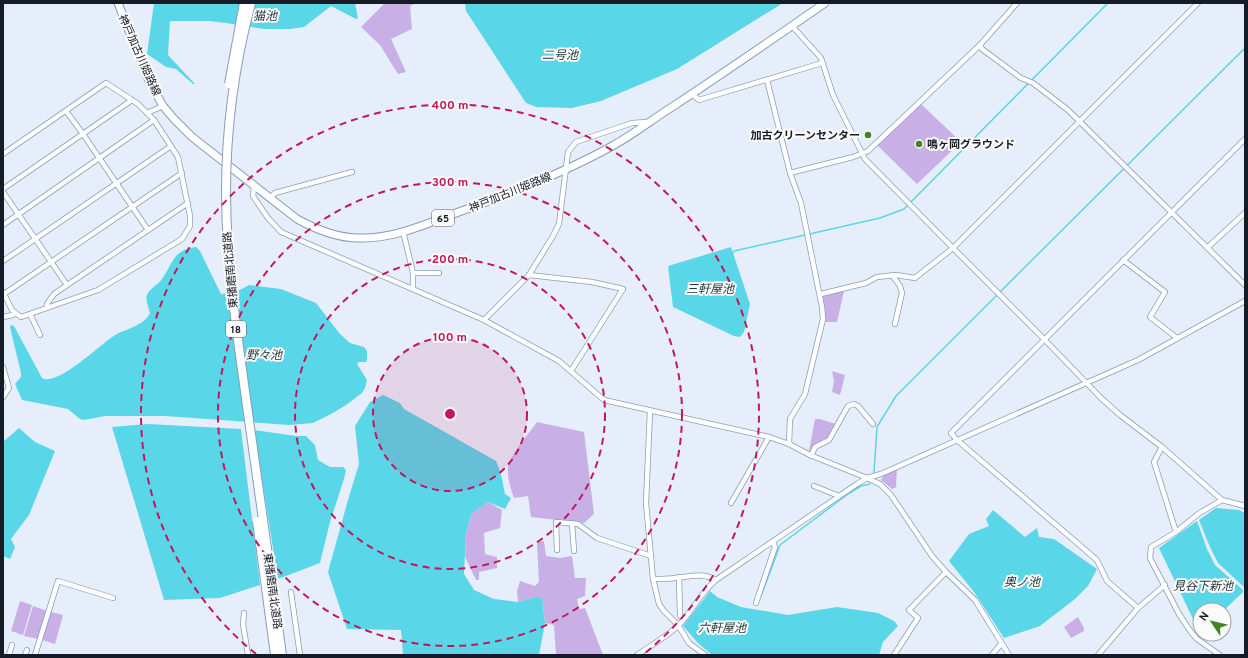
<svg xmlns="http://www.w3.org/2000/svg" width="1248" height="658" font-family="Overpass,'Noto Sans JP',sans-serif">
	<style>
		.green { fill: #c8b0e6 }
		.water { fill: #5ad6e9 }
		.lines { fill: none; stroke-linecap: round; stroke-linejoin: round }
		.stream { stroke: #5ad6e9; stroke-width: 1.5 }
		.minor-casing { stroke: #899db9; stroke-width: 6 }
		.primary-casing { stroke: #899db9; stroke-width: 9 }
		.minor { stroke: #fff; stroke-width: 4.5 }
		.primary { stroke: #fff; stroke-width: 7 }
		.motorway-bridge-casing { stroke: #899db9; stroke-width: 10; stroke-linecap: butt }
		.motorway-bridge { stroke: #fff; stroke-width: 8 }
		.ring { fill: none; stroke: #c2185b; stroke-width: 2; stroke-dasharray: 7 5 }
		.poi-dot { fill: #438426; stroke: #fbfbfb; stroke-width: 1.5 }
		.labels { text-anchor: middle; stroke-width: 4; stroke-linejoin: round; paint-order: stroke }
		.shield { fill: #fbfbfb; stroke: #5a5f67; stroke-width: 1 }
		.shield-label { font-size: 10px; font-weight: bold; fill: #151c27 }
		.street-label { font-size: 11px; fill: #151c27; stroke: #fbfbfb }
		.poi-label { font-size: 11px; font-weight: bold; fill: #151c27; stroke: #fbfbfb; text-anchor: end }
		.water-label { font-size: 12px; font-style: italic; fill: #20363a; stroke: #fbfbfb }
		.centre { fill: #c2185b; stroke: #fbfbfb; stroke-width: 2 }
		.ring-label { font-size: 12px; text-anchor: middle; font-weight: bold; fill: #c2185b; stroke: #fbfbfb; stroke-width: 4; stroke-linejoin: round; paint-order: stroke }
	</style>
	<rect width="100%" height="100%" fill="#e6eefb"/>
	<g class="green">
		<polygon points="385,3 416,3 410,6 412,29 391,39 406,72 398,74 380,45 361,27"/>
		<polygon points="921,104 961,142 917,184 877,145"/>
		<polygon points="844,291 837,322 824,322 824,310 823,296"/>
		<polygon points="832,371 845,375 840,395 832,392 834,381"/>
		<polygon points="815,419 820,419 836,424 830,438 812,450 809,451"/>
		<path d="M537,422L584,432L594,514L584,523L531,517L528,496L514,498C511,489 507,478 508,467C509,457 530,432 537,422Z"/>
		<polygon points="897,469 896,486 897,487 892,489 881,480 884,475"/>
		<polygon points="488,502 502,510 500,528 484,533 485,554 497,557 497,568 479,572 479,580 476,580 465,557 466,533 471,514"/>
		<polygon points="544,541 546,556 560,558 572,556 575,578 586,578 585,596 577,599 579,609 585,608 603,655 556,655 554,625 545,623 542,598 533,598 518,602 517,591 520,581 535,586 539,582 537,542"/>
		<polygon points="20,601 32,605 23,635 11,631"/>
		<polygon points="33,606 47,611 39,639 24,636"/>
		<polygon points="51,612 63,615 55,644 42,640"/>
		<polygon points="1078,617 1084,628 1084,631 1071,638 1064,627"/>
	</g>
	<g class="water">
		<polygon points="154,3 355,3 358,18 356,19 331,6 304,27 290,29 264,29 226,23 210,21 170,21 168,55 195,84 193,84 176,69 166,67 147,54"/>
		<polygon points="465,3 783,3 677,69 601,101 572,108 536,107 526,103 466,11"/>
		<path d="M196,247L200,251L221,294L236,292L249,285L281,289L316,303L340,334L350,343L364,347L367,351V360L366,362H359L357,364L367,380L365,388L362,393L346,405L333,413L313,423L289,425L165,416H105L84,420L80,419L68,409L22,400L15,384L21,377V373L10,327L11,325L14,326L42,378C58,387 102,342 117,334C127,329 146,324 150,313C149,308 145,300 147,295C149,289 158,285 162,279C173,263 173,250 196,247Z"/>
		<polygon points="731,247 750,304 744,332 740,337 734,336 673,307 668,266"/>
		<path d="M383,395L400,403L404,409L496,461C501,471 503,484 505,494L511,498L505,509L488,502L471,514L466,533L464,574L474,590L494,599L518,602L533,598H542L545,623L539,655H403L401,630L347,629L328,572L348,500L359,464L355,426L370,402Z"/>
		<polygon points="148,424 241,429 260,585 220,598 164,600 112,427"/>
		<polygon points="19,428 35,442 55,451 29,515 11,539 15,547 10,559 3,556 3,442"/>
		<polygon points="254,430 296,436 306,436 315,445 318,460 330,467 343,467 346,470 344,479 330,522 320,563 278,579"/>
		<polygon points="1216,508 1239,510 1245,513 1245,588 1218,563 1210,547 1199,520"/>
		<polygon points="993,510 1025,537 1037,528 1039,537 1054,539 1097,569 1088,586 1075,599 1040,626 1004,638 974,592 949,561 969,534 989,526 986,519"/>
		<polygon points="1197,521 1207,549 1215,565 1243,590 1243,592 1224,610 1200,610 1200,626 1194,621 1159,548"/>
		<polygon points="710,591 717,597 741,607 788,615 837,607 878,613 894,621 898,626 883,642 879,655 712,655 698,643 683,626"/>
	</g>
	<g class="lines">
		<g class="stream">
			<polyline points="733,253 734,251 880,218 904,209 1108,3"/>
			<polyline points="1000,292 1245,48"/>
			<polyline points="874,472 877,427 896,396 997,295"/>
			<polyline points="761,596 780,545 848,494 861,486 870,484"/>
		</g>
		<defs>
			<g id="minor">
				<polyline points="792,26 821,58 833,95 865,159 953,248 1044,339 1102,399 1120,415 1162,447 1222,500 1245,506"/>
				<polyline points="980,45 982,49 1021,78 1033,83 1068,110 1245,285"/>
				<polyline points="767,80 790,173 801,203 822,307 823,319 805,394 790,419 789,444"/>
				<polyline points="692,94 699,100 822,63"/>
				<polyline points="66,111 83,134 148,230"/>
				<polyline points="147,113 163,106"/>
				<polyline points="3,154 106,83 138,104 154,120 178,157 190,216 190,226 182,239 98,290 21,317 12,310 3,292"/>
				<polyline points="790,173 853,157 868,151 980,45 1017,3"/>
				<polyline points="254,186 253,196 268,218 281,232 484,320 559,361 604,400 769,437 789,444 810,455 867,478 880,484 891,495 932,556 946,572 975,600 1009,655"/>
				<polyline points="3,189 132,100"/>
				<polyline points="3,192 67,285"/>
				<polyline points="270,198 275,193 352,172"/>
				<polyline points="3,225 154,120"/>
				<polyline points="403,231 413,273 413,289"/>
				<polyline points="1207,248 1245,213"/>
				<polyline points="1123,260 1165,292 1150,317 1177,338"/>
				<polyline points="3,261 171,146"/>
				<polyline points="413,273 439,273"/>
				<polyline points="529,275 592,282 623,289 571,371"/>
				<polyline points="892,275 900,286 902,293 895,324"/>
				<polyline points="4,294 182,173"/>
				<polyline points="821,294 866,283 877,277 896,275 915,278 953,248 1198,3"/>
				<polyline points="47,308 47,304 54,294 188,203"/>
				<polyline points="30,314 40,335"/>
				<polyline points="3,317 13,315 15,313"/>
				<polyline points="484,320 529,275 553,236 559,224 568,152 576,142 632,123 647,122"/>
				<polyline points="3,367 9,388 3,397"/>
				<polyline points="650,411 646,503 653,579 659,604 664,611 678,625 689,643 705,655"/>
				<polyline points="1162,447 1154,462 1176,532 1151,547 1150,558 1179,614 1191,632 1197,639 1220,655"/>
				<polyline points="811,456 815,447 829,440 848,406 854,404 858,406 873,424"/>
				<polyline points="814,486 839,496"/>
				<polyline points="731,503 769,437"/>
				<polyline points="572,523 574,551"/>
				<polyline points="1176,532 1198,514 1222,500"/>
				<polyline points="557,550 556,522 578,524 597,538 651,556"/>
				<polyline points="679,577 680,615 683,620"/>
				<path d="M653,579C660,579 668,579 675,578C689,577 703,572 716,580"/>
				<polyline points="291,592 300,655"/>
				<polyline points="756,603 775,547 773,542"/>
				<polyline points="1138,608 1107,581 1097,560 957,440 951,433 1245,139"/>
				<polyline points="244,613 243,624 248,655"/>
				<polyline points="9,655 12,645"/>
				<polyline points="25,655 27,650"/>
				<polyline points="35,655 58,581 113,598"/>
				<path d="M637,655C650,646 666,637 678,626C692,612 700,593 716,580L857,484L867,478L881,474L1138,360L1245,301"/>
				<polyline points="894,655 918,618 909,610 946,572"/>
				<polyline points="992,655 1001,644"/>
				<polyline points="1098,655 1138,608 1165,585"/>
			</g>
			<path id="primary" d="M118,3L149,81L163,106L174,119L192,137L297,219C317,230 339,239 363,238C395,238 426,224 456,213C510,194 564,173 614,145C634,134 653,119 672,107C724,73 774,38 825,3"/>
		</defs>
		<use href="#minor" class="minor-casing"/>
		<use href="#primary" class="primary-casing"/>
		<use href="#minor" class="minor"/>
		<use href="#primary" class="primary"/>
		<defs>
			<g id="motorway-bridge">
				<path d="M251,3C230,82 222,164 228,245C231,299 240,353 247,406C258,489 271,572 282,655"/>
				<polyline points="229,84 244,3"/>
				<polyline points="257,521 275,655"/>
			</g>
		</defs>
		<use href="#motorway-bridge" class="motorway-bridge-casing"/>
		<use href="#motorway-bridge" class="motorway-bridge"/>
	</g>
	<circle cx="450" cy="414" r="77" fill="#c2185b" fill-opacity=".12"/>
	<g class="ring">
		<circle cx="450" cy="414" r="77"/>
		<circle cx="450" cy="414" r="155"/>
		<circle cx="450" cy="414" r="232"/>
		<path d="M256 654A309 309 0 1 1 644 654"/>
	</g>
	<g class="poi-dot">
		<circle cx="868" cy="135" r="4"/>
		<circle cx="919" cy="144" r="4"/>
	</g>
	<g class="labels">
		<g class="shield">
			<rect x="432" y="210" width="22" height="16" rx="3"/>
			<rect x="226" y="321" width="20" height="16" rx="3"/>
		</g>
		<g class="shield-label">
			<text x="443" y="222">65</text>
			<text x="236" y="333">18</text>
		</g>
		<g class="street-label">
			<text transform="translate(140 55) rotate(66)" y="4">神戸加古川姫路線</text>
			<text transform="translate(510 192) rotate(-22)" y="4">神戸加古川姫路線</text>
			<text transform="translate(230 270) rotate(-95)" y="4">東播磨南北道路</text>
			<text transform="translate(273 591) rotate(82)" y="4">東播磨南北道路</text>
		</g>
		<g class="poi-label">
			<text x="860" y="139">加古クリーンセンター</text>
			<text x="927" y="148" text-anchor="start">鳴ヶ岡グラウンド</text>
		</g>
		<g class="water-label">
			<text x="265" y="20">猫池</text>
			<text x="560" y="59">二号池</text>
			<text x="710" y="293">三軒屋池</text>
			<text x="264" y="359">野々池</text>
			<text x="1022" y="586">奥ノ池</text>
			<text x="1203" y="590">見谷下新池</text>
			<text x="722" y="632">六軒屋池</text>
		</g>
	</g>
	<circle cx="450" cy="414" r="6" class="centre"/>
	<g class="ring-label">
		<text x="450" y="109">400 m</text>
		<text x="450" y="186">300 m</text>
		<text x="450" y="263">200 m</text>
		<text x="450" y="341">100 m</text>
	</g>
	<rect width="1248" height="658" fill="none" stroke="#151c27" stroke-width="8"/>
	<g transform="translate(1212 622) rotate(305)"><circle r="19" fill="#fbfbfb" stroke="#9fa2a6"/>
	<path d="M0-3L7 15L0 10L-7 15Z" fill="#438426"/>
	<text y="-6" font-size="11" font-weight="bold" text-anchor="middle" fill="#151c27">N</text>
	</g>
</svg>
